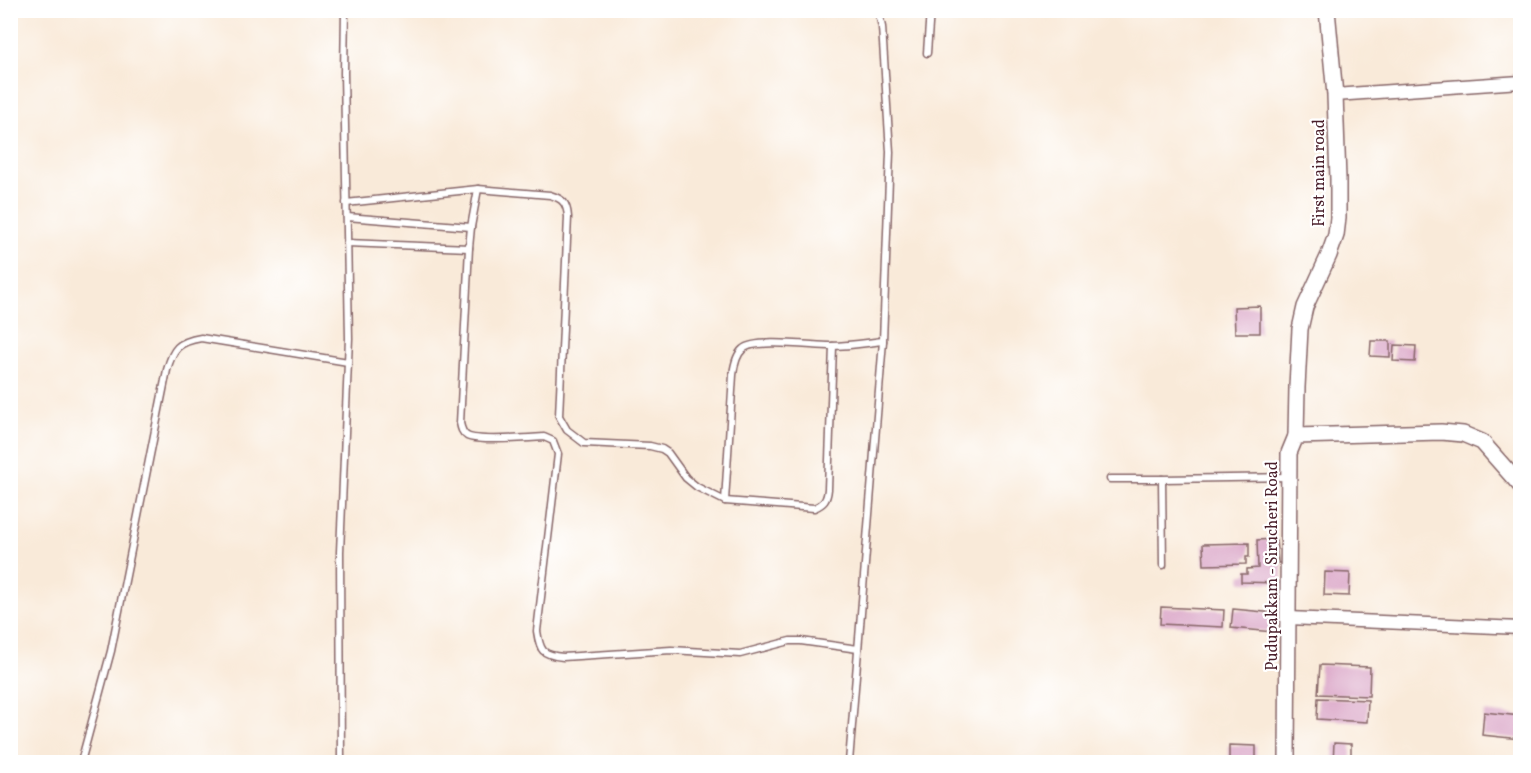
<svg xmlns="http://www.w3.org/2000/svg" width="1531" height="773" font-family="Vollkorn,serif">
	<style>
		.building { fill: #dca9c9 }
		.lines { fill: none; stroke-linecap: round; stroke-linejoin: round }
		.service-casing { stroke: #876668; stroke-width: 9 }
		.minor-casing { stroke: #876668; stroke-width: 15 }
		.tertiary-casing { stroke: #876668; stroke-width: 18 }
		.service { stroke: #fff; stroke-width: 6 }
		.minor { stroke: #fff; stroke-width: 12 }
		.tertiary { stroke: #fff; stroke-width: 15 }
		.labels { text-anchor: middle; stroke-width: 4.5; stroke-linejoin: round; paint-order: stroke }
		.street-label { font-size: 16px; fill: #4a1f2b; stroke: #fff }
	</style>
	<rect width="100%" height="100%" fill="#fff"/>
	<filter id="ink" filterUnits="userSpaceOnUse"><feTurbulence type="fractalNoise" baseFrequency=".0167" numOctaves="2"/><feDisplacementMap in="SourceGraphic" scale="12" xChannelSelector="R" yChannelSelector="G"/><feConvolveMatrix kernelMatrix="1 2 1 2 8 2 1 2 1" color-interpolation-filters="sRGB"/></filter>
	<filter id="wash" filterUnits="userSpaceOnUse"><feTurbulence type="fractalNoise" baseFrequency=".008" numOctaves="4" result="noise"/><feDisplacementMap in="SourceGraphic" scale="24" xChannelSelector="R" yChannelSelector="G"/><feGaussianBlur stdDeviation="1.35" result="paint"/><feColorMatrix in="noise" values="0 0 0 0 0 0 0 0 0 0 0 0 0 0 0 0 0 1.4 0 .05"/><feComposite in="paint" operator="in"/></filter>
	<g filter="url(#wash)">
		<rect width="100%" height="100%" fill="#f9ead9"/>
		<g id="blocks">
			<g class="building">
				<polygon points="1260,306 1260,333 1235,333 1234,307"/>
				<polygon points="1371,341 1390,341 1390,357 1370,356"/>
				<polygon points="1394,345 1416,346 1415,362 1393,361"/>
				<polygon points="1276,539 1278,563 1282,563 1282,583 1241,582 1241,574 1247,574 1247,569 1258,568 1257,540"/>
				<polygon points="1249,543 1249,557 1246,557 1246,564 1204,565 1203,544"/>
				<polygon points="1325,572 1350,573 1349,596 1324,595"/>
				<polygon points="1161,607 1224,610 1223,627 1160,624"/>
				<polygon points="1233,609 1275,613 1273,632 1231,628"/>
				<polygon points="1320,665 1370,667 1369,696 1318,694"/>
				<polygon points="1318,698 1368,700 1367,722 1317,719"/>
				<polygon points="1484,712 1520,716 1520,739 1482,735"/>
				<polygon points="1334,743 1351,744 1351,762 1333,762"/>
				<polygon points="1229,745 1256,746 1256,762 1229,762"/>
			</g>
		</g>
	</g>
	<g filter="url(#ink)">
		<use href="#blocks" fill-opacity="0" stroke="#876668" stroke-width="1.5"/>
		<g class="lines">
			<defs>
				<g id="service">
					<polyline points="927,53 930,10"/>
					<path d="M478,189L471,227L469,248L460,423C461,428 462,433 467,436C478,442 529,438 544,437L553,441L558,454L537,631C540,651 542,655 563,657L671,650L740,654L790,641H801L858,649"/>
					<path d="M346,203L478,189L550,195C563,199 567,203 568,217L559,416L567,430L584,443L650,446L662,449L668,453L686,478L697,487L725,501L814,508C824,504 827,500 828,489L833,346"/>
					<polyline points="347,217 471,227"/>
					<polyline points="347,243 469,248"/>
					<polyline points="1110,479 1162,479 1288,477"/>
					<polyline points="1162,479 1163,565"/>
					<path d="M725,501L733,375C734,366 736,355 743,349C755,338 813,346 831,346C848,346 866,343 883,341"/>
					<path d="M81,762L111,651L167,370C173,348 178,342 201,338L348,362"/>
					<polyline points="341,762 340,552 349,338 344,73 345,10"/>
					<polyline points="849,762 883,341 890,152 882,27 878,10"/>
				</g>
				<g id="minor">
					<polyline points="1335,95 1520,82"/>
					<polyline points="1289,618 1520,628"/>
				</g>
				<g id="tertiary">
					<polyline points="1296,436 1297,387 1300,329 1305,307 1329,255 1336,235 1338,218 1338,179 1335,95 1327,10"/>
					<polyline points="1287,762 1289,453 1296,436 1441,432 1463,434 1482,442 1520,485"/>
				</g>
			</defs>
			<use href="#service" class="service-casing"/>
			<use href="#minor" class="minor-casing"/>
			<use href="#tertiary" class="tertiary-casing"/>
			<use href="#service" class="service"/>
			<use href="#minor" class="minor"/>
			<use href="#tertiary" class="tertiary"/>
		</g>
	</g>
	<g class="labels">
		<g class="street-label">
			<text transform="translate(1318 173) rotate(-90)" y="6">First main road</text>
			<text transform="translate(1271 566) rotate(-90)" y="6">Pudupakkam - Sirucheri Road</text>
		</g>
	</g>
	<rect width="1531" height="773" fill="none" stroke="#fff" stroke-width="36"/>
</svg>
